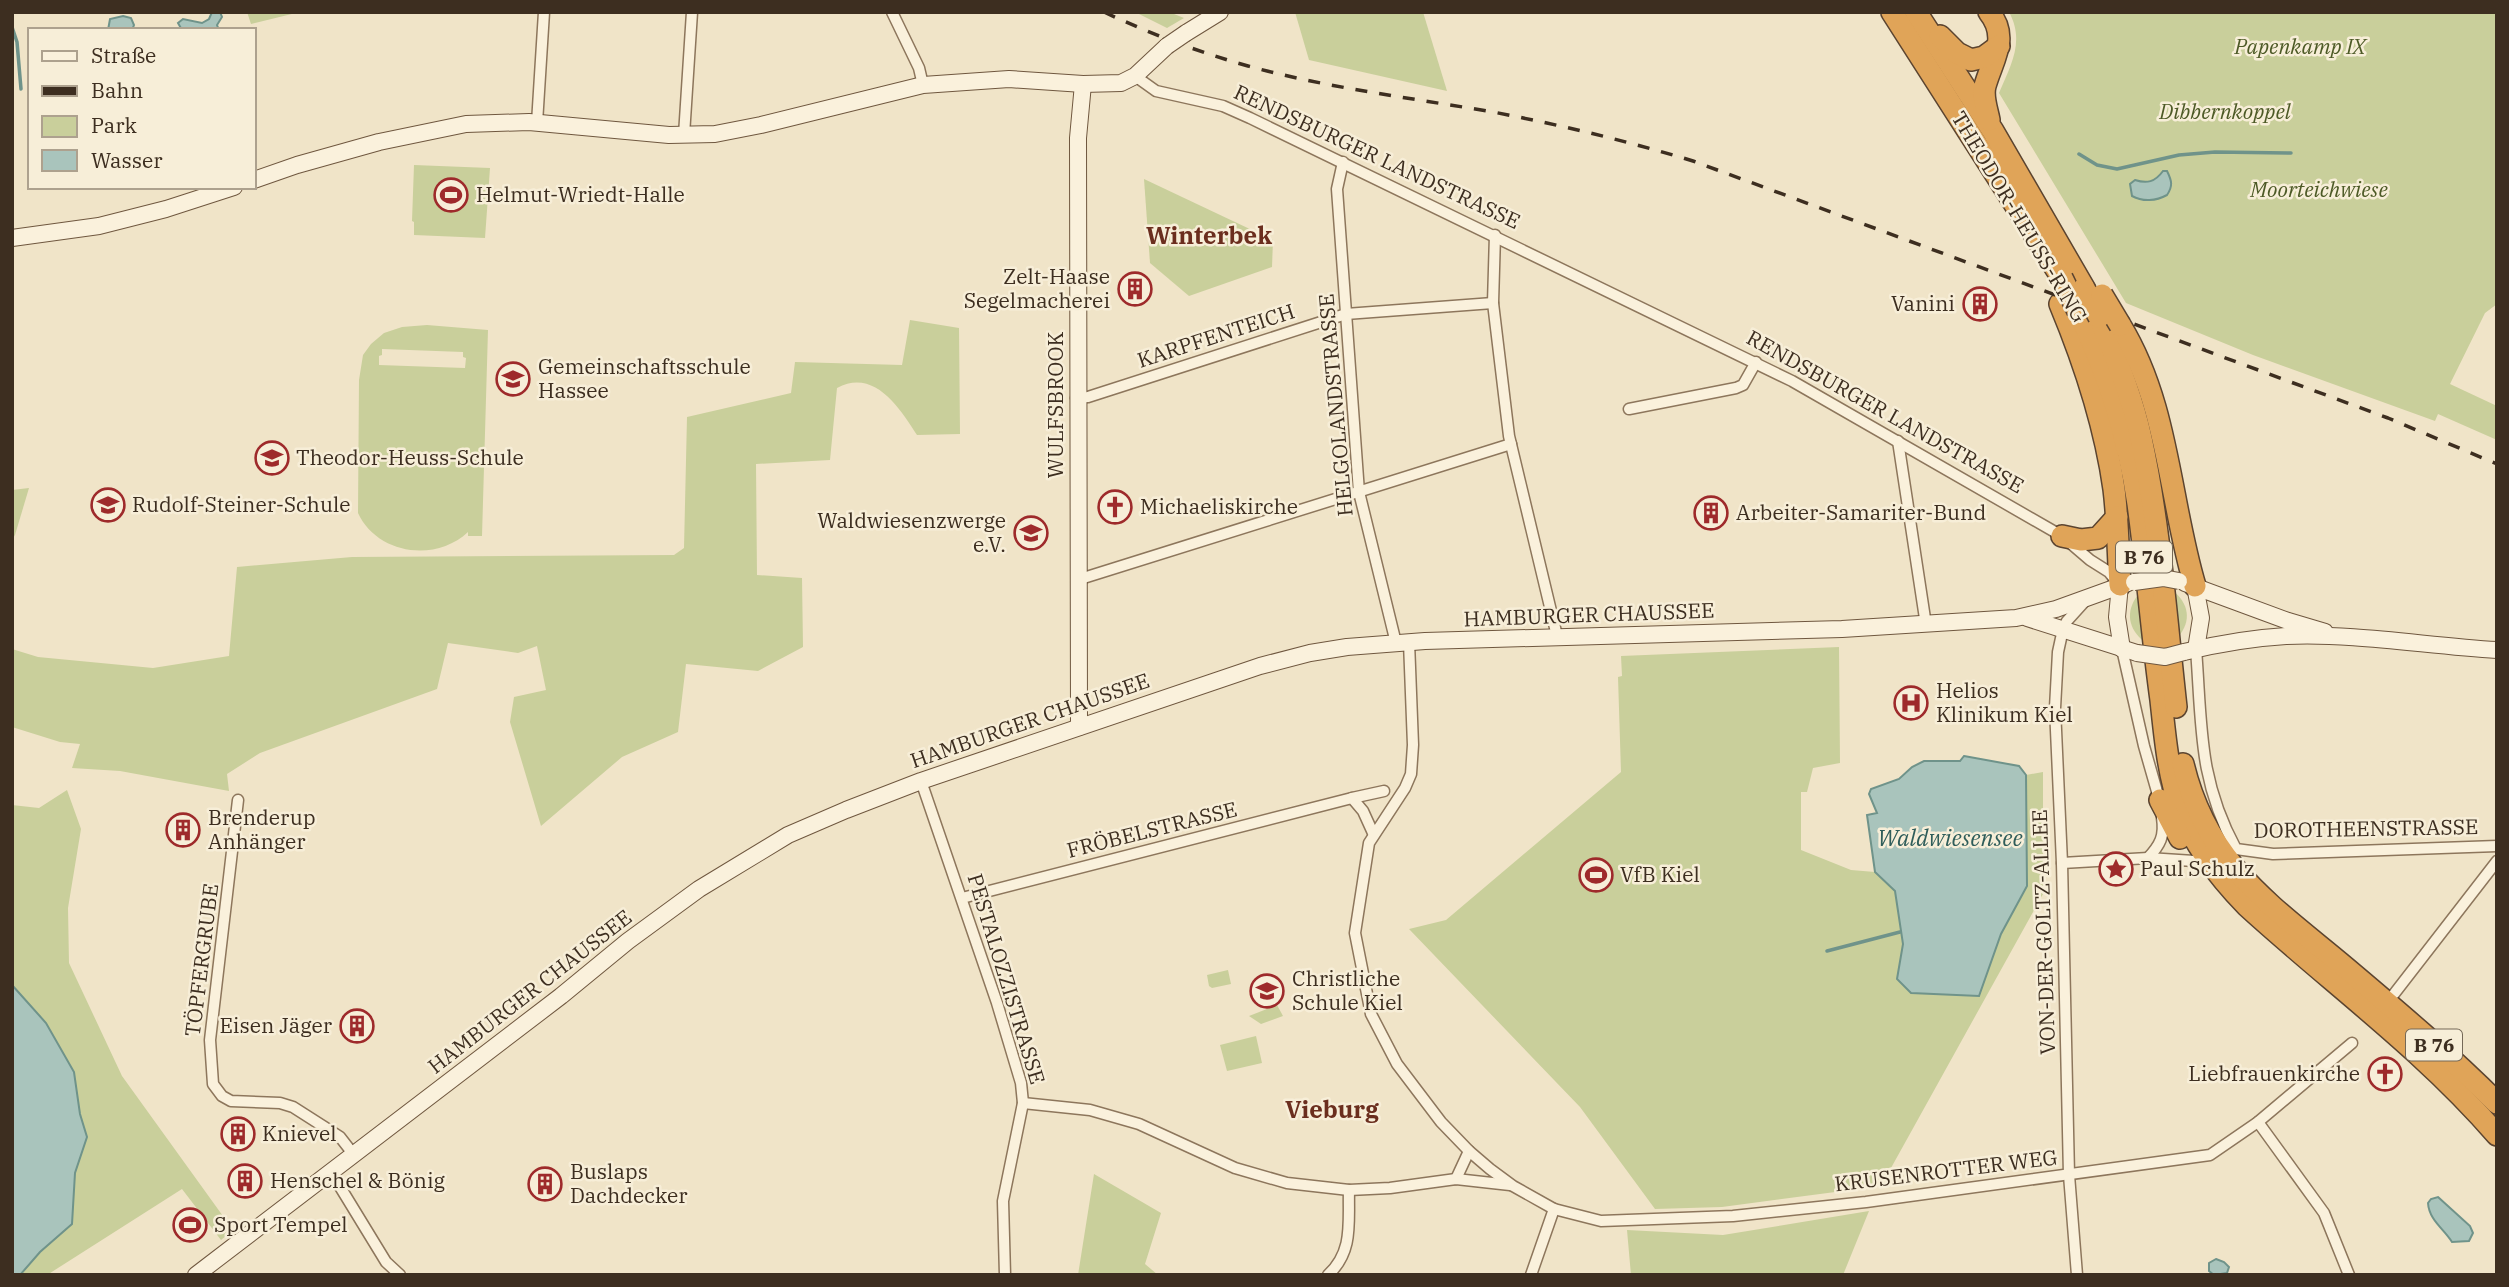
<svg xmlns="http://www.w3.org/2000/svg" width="2509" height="1287" font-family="'IBM Plex Serif',serif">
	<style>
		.green { fill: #c9cf9b; fill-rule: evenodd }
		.water { fill: #a9c4bc; stroke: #6f938a; stroke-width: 2 }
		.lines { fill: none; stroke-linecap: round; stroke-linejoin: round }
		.stream { stroke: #6f938a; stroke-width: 3.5 }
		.street-casing { stroke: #8d765c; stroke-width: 13 }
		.secondary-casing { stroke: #6f573f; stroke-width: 18 }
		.highway-casing { stroke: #5b4430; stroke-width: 24 }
		.street { stroke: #faf1dc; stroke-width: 10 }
		.secondary { stroke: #faf1dc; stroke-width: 16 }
		.highway { stroke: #e0a458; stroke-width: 21 }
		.rail { stroke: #3d2e20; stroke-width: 3.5; stroke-dasharray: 12 12; stroke-linecap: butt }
		.secondary-bridge-casing { stroke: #6f573f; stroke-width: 18; stroke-linecap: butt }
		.highway-bridge-casing { stroke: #5b4430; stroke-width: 24; stroke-linecap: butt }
		.secondary-bridge { stroke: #faf1dc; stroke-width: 16 }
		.highway-bridge { stroke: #e0a458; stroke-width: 21 }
		.labels { text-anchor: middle; stroke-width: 5; stroke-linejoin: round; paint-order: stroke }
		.shield { fill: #f7eed8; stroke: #756857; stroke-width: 2 }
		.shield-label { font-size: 19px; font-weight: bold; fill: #3d2e20 }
		.park-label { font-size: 21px; font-style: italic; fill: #4d5a26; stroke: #f7eed8 }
		.street-label { font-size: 21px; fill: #3d2e20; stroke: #f7eed8 }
		.poi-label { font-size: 21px; fill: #3d2e20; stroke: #f7eed8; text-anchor: start }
		.water-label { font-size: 23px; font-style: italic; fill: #2f5d5a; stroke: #f7eed8 }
		.quarter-label { font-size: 24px; font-weight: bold; fill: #6b2e1e; stroke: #f7eed8 }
	</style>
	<rect width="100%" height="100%" fill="#f0e4c8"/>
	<g class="green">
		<polygon points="247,12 300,12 251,24"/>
		<polygon points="1135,12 1169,12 1184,18 1167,28"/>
		<polygon points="1295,12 1423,12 1447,91 1309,60"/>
		<path d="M2009,12H2497V304L2485,313L2450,384L2497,406V440L2438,414L2435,421L2253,355L2126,303L1999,93C2011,65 2025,41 2009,12Z"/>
		<polygon points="414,165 490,168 485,238 414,235 414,222 412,221"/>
		<polygon points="1144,179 1273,240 1272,267 1189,296 1150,263"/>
		<path d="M910,320L959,328L960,434L917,435C899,407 874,368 837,388L830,460L756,464L757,575L802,578L803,647L758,671L686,664L678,732L622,757L541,826L510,722L514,697L546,690L537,646L518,653L448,643L437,689L260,753L227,774L229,791L120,771L72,768L80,744L60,742L12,727V649L38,657L153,668L229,656L237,567L352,557L674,555L684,548L687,417L791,393L795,362L902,365Z"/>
		<path d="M427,325L488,330L482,536H468V532C435,563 377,554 358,513L359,380L363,355L371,344L384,333L402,327ZM382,349L463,352V357L466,358L465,368L379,365V356L382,355Z"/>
		<polygon points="29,488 15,535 12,540 12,490"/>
		<path d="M2172,590C2189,603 2192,621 2178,637Z"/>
		<path d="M2138,595L2145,642C2128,630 2125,611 2138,595Z"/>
		<polygon points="1839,647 1840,763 1813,768 1807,792 1801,792 1801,850 1851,870 1875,872 1895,890 1903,944 1897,979 1979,995 2001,934 2027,886 2026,775 2043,772 2043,894 1881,1186 1722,1207 1655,1209 1580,1107 1409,929 1446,920 1621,772 1618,677 1622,676 1621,656"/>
		<polygon points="67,790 81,829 68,908 69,963 122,1076 233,1230 221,1240 182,1189 47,1275 20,1275 40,1252 72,1224 75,1173 87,1137 80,1114 74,1072 46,1023 12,985 12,805 39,808"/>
		<polygon points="1228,970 1231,984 1212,988 1209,986 1207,975"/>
		<polygon points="1277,1005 1283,1016 1261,1024 1249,1016"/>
		<polygon points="1256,1036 1262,1063 1227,1071 1220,1045"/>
		<polygon points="1094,1174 1161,1213 1145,1264 1158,1275 1078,1275"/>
		<polygon points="1869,1211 1843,1275 1631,1275 1627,1230 1723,1235"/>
	</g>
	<g class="water">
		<polygon points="212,12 220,12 222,17 217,25 219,30 182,30 178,23 183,19 202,23 209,19"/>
		<polygon points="123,16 131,18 134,25 132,30 108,30 110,19"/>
		<path d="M2163,171H2167C2172,181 2173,186 2167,195C2156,201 2143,202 2132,196L2130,184L2135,180C2147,184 2155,182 2163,171Z"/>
		<polygon points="1964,756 2019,766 2026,775 2027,886 2001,934 1979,996 1911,993 1897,979 1903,944 1895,891 1875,872 1867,815 1877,813 1869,794 1871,789 1899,779 1912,767 1924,761 1960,761"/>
		<polygon points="12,985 46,1023 74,1072 80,1114 87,1137 75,1173 72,1224 40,1252 20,1275 12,1275"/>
		<path d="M2438,1197L2470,1226L2473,1233L2469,1241L2452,1242C2444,1229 2429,1220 2428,1203L2431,1199Z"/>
		<polygon points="2216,1259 2224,1262 2229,1267 2227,1273 2214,1275 2209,1271 2209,1263"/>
	</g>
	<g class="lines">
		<g class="stream">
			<polyline points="12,27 17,42 21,89"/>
			<polyline points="2079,154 2097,165 2117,169 2179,155 2215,152 2291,153"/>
			<polyline points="1827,951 1900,932"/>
		</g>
		<defs>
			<g id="street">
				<polyline points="892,12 919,68 923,85"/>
				<polyline points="1135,76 1156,91 1223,106 1250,118 1792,381 2062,536 2090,560 2109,572 2116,581"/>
				<polyline points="537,123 544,12"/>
				<polyline points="684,135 692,12"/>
				<polyline points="1343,162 1337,189 1359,492 1396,643"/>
				<polyline points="1495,235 1493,303 1509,436 1557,636"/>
				<polyline points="1076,398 1088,397 1346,314 1493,303"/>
				<polyline points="1629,409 1736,388 1743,385 1756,362"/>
				<polyline points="1898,441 1926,625"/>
				<polyline points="1077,580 1511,444"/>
				<polyline points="1409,642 1413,745 1411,774 1405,788 1369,843 1355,933 1371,1014 1397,1064 1441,1122 1469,1151 1490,1169 1513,1186 1554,1209 1601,1221 1733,1216 1866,1202 2210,1155 2258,1122 2352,1043"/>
				<polyline points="2122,649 2144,746 2160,802"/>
				<path d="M2196,649C2202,726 2198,779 2236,849L2273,854L2497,846"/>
				<polyline points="921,781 997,1003 1021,1083 1023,1103 1003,1201 1005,1275"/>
				<polyline points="1352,798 1384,791"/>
				<polyline points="238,800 210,1040 213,1084 222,1096 231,1101 280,1103 293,1107 340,1137 354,1155"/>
				<path d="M2148,858C2160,845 2165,836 2162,818"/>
				<polyline points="2062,863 2148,858 2194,861"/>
				<polyline points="962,898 1352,798 1363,811 1373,833"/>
				<polyline points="2394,994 2497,861"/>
				<polyline points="1023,1103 1090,1110 1139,1124 1235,1168 1287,1183 1349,1190 1390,1188 1456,1179 1510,1185"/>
				<polyline points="2258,1122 2324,1213 2349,1275"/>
				<polyline points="331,1172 386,1262 400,1275"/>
				<polyline points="1456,1179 1469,1151"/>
				<path d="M1328,1275C1354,1251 1348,1222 1349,1190"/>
				<polyline points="1531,1275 1554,1209"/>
				<polyline points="2077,1275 2069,1175 2062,863 2055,708 2058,652 2063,629 2067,621 2086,600"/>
			</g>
			<g id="secondary">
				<polyline points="1186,33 1220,12"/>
				<polyline points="254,180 297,165 379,142 466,124 529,122 669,135 715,134 761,125 923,85 1009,79 1083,84 1121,83 1135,76 1167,46"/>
				<polyline points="12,238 99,226 166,209 234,187"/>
				<polyline points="2185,583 2288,621 2325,632"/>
				<polyline points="2120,585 2117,617 2122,649"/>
				<polyline points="2195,586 2201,618 2196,649"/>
				<polyline points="2027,618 2137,653"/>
				<path d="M2184,652C2217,644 2252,638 2286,636C2356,633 2427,646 2497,650"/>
				<polyline points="1079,727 1078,138 1083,84"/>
				<polyline points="196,1275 561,996 628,941 699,889 788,835 846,810 921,781 1260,666 1310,653 1347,647 1425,641 1842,629 2016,618 2056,609 2128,583"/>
			</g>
			<g id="highway">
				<polyline points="1892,12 2062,278"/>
				<polyline points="1916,12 1993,131 2084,288"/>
				<path d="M1989,12C2010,38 1992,60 1985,86C1982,97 1987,109 1989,120"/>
				<polyline points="1940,36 1957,53 1971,60 1984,57 1999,46"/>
				<path d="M2060,304C2085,364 2105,425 2114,489C2118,521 2118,553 2120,585"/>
				<path d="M2078,311C2108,373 2128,436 2138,504C2147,569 2152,635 2161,700C2165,737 2168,775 2181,810C2195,847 2220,878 2247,906C2330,982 2423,1049 2497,1135"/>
				<path d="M2099,317C2116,356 2132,396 2141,438C2160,526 2166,618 2176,707"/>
				<path d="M2120,325C2169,405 2169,499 2195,586"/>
				<polyline points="2062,536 2081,540 2098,538 2117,517"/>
				<path d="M2183,764C2207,865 2271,905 2346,968C2397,1011 2449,1055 2497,1103"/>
				<polyline points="2160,800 2180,838"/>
			</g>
		</defs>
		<use href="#street" class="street-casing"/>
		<use href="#secondary" class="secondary-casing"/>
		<use href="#highway" class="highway-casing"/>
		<use href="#street" class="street"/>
		<use href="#secondary" class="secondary"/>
		<use href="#highway" class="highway"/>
		<path class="rail" d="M1104,12C1151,34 1198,52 1248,66C1328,88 1411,98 1493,112C1561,125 1627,141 1693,161L2388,418L2497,464"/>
		<defs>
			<g id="secondary-bridge">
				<polyline points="1167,46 1186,33"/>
				<polyline points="2134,582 2163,578 2179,581"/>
				<polyline points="2137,653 2165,657 2184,652"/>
			</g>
			<g id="highway-bridge">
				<polyline points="2062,278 2078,311"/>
				<polyline points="2084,288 2099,317"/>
				<polyline points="2102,295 2120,325"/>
			</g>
		</defs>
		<use href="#secondary-bridge" class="secondary-bridge-casing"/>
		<use href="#highway-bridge" class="highway-bridge-casing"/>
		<use href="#secondary-bridge" class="secondary-bridge"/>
		<use href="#highway-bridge" class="highway-bridge"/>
	</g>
	<defs>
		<symbol id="stadium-ring" viewBox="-11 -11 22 22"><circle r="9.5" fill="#f7eed8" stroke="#9e2a2b" stroke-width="1.5"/><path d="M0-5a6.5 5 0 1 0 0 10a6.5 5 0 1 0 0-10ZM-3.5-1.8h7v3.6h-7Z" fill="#9e2a2b"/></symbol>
		<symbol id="building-ring" viewBox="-11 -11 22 22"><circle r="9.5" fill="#f7eed8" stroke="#9e2a2b" stroke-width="1.5"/><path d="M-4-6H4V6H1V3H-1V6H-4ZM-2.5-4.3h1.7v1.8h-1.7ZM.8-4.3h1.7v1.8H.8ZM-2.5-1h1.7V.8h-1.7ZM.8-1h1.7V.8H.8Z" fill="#9e2a2b"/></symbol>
		<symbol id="school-ring" viewBox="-11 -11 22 22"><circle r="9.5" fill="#f7eed8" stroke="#9e2a2b" stroke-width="1.5"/><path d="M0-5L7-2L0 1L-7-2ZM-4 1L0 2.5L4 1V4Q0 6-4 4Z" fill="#9e2a2b"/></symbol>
		<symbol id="church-ring" viewBox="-11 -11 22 22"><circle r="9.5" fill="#f7eed8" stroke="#9e2a2b" stroke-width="1.5"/><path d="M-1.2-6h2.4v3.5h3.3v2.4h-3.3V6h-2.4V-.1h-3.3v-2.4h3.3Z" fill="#9e2a2b"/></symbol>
		<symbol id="hospital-ring" viewBox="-11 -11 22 22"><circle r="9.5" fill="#f7eed8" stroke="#9e2a2b" stroke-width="1.5"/><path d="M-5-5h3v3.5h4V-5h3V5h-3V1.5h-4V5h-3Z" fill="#9e2a2b"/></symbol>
		<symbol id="sight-ring" viewBox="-11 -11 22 22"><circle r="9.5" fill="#f7eed8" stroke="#9e2a2b" stroke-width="1.5"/><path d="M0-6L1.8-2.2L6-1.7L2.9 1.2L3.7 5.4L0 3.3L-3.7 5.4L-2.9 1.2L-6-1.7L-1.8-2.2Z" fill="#9e2a2b"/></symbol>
	</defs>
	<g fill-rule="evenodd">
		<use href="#stadium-ring" x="432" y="176" width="38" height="38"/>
		<use href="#building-ring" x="1116" y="270" width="38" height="38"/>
		<use href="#building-ring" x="1961" y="285" width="38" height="38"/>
		<use href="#school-ring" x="494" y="360" width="38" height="38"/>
		<use href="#school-ring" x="253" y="439" width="38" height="38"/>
		<use href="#school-ring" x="89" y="486" width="38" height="38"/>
		<use href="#church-ring" x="1096" y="488" width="38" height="38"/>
		<use href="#building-ring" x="1692" y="494" width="38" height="38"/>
		<use href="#school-ring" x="1012" y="514" width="38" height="38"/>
		<use href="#hospital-ring" x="1892" y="684" width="38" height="38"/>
		<use href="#building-ring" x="164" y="811" width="38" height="38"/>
		<use href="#sight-ring" x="2097" y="850" width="38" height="38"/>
		<use href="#stadium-ring" x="1577" y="856" width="38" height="38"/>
		<use href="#school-ring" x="1248" y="972" width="38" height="38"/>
		<use href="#building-ring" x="338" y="1007" width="38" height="38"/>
		<use href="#church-ring" x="2366" y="1055" width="38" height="38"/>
		<use href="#building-ring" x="219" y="1115" width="38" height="38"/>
		<use href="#building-ring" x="226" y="1162" width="38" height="38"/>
		<use href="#building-ring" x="526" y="1165" width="38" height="38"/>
		<use href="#stadium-ring" x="171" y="1206" width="38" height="38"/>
	</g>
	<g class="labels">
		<g class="shield">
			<rect x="2116" y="541.5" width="56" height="31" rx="5"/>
			<rect x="2406" y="1029.5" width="56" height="31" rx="5"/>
		</g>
		<g class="shield-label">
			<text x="2144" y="564">B 76</text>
			<text x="2434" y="1052">B 76</text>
		</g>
		<g class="park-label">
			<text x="2300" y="54">Papenkamp IX</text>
			<text x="2225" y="119">Dibbernkoppel</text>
			<text x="2319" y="197">Moorteichwiese</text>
		</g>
		<g class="street-label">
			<text transform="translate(1377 157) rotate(25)" y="7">RENDSBURGER LANDSTRASSE</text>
			<text transform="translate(2019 217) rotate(59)" y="7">THEODOR-HEUSS-RING</text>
			<text transform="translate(1216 336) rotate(-18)" y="7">KARPFENTEICH</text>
			<text transform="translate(1056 405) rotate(-90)" y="7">WULFSBROOK</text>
			<text transform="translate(1336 405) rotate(-95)" y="7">HELGOLANDSTRASSE</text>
			<text transform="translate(1885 412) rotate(29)" y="7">RENDSBURGER LANDSTRASSE</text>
			<text transform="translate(1589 615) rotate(-2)" y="7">HAMBURGER CHAUSSEE</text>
			<text transform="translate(1030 721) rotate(-19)" y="7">HAMBURGER CHAUSSEE</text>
			<text transform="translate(2366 829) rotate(-1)" y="7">DOROTHEENSTRASSE</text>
			<text transform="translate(1152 830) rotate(-14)" y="7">FRÖBELSTRASSE</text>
			<text transform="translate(2044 932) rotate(-92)" y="7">VON-DER-GOLTZ-ALLEE</text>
			<text transform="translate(202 960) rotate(-83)" y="7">TÖPFERGRUBE</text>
			<text transform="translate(1006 979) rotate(73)" y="7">PESTALOZZISTRASSE</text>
			<text transform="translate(530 992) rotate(-38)" y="7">HAMBURGER CHAUSSEE</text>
			<text transform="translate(1946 1171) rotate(-7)" y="7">KRUSENROTTER WEG</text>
		</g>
		<g class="poi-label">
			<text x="476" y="202">Helmut-Wriedt-Halle</text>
			<text x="1110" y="284" text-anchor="end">Zelt-Haase<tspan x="1110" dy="24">Segelmacherei</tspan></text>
			<text x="1955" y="311" text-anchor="end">Vanini</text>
			<text x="538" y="374">Gemeinschaftsschule<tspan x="538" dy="24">Hassee</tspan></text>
			<text x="296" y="465">Theodor-Heuss-Schule</text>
			<text x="132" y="512">Rudolf-Steiner-Schule</text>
			<text x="1140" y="514">Michaeliskirche</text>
			<text x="1736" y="520">Arbeiter-Samariter-Bund</text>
			<text x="1006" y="528" text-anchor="end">Waldwiesenzwerge<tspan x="1006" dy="24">e.V.</tspan></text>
			<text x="1936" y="698">Helios<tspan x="1936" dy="24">Klinikum Kiel</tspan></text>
			<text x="208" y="825">Brenderup<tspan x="208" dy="24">Anhänger</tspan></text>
			<text x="2140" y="876">Paul Schulz</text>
			<text x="1620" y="882">VfB Kiel</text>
			<text x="1292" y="986">Christliche<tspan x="1292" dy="24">Schule Kiel</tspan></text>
			<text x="332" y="1033" text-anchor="end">Eisen Jäger</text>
			<text x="2360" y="1081" text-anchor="end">Liebfrauenkirche</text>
			<text x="262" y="1141">Knievel</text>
			<text x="570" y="1179">Buslaps<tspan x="570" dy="24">Dachdecker</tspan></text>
			<text x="270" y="1188">Henschel &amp; Bönig</text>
			<text x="214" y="1232">Sport Tempel</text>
		</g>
		<g class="water-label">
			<text x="1950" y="846">Waldwiesensee</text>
		</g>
		<g class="quarter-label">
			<text x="1209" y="244">Winterbek</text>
			<text x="1332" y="1118">Vieburg</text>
		</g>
	</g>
	<rect width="2509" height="1287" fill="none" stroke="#3d2e20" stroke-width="28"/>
	<rect x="28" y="28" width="228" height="161" fill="#f7eed8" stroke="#ada18e" stroke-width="2"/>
	<rect x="42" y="51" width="35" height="10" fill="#faf1dc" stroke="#ada18e" stroke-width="2"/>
	<text x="91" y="63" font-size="21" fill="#3d2e20">Straße</text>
	<rect x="42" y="86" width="35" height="10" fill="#3d2e20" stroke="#ada18e" stroke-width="2"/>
	<text x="91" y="98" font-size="21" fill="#3d2e20">Bahn</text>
	<rect x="42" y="116" width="35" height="21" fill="#c9cf9b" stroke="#ada18e" stroke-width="2"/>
	<text x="91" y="133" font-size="21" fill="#3d2e20">Park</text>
	<rect x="42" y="150" width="35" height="21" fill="#a9c4bc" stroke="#ada18e" stroke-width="2"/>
	<text x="91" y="168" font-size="21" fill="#3d2e20">Wasser</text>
</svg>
